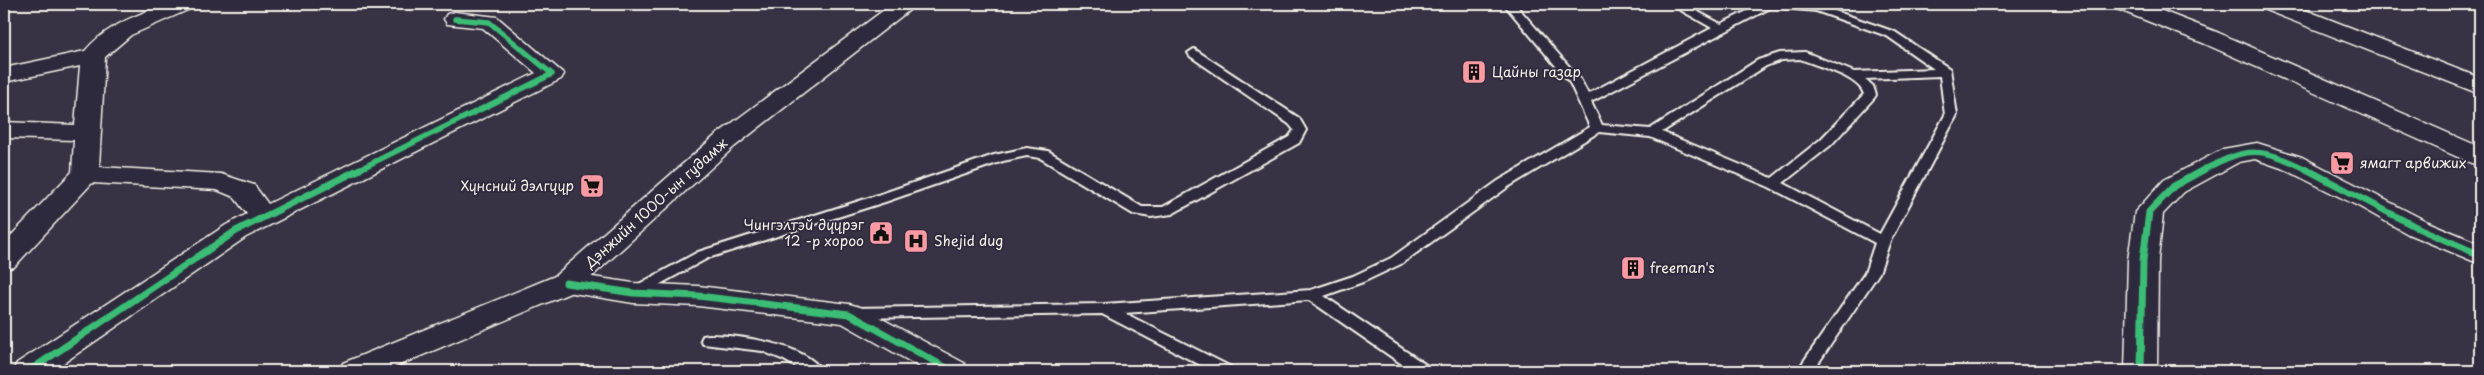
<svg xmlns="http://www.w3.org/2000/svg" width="2484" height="375" font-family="'Playpen Sans',sans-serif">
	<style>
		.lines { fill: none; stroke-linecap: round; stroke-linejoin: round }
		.service-casing { stroke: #f4f1e8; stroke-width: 4 }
		.minor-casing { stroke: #f4f1e8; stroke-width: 3 }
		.tertiary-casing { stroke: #f4f1e8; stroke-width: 3 }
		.secondary-casing { stroke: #f4f1e8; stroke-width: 3 }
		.service { fill: #2f2a3d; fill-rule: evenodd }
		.minor { fill: #2f2a3d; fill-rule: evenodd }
		.tertiary { fill: #2f2a3d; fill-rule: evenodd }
		.secondary { fill: #2f2a3d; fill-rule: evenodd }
		.cycleway-far1-casing { stroke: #2f2a3d; stroke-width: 8 }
		.cycleway-casing { stroke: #2f2a3d; stroke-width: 10 }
		.cycleway-far1 { stroke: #3abd76; stroke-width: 5.5 }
		.cycleway { stroke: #3abd76; stroke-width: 7 }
		.labels { text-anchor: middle; stroke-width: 4; stroke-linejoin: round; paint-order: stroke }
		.poi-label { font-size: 14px; fill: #f4f1e8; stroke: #2f2a3d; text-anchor: start }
		.street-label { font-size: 14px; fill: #f4f1e8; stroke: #2f2a3d }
	</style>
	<rect width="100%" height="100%" fill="#373244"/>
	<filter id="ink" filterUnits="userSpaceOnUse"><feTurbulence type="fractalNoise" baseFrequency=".02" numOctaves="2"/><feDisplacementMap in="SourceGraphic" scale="10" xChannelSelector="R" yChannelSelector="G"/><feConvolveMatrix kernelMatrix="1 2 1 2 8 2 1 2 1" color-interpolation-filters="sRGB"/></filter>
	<g filter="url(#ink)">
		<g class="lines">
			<defs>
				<g id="service">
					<path d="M1504,4H1515L1580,79L1588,94L1712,28L1670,4H1683L1721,24L1761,4L1818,5L1895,32L1950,69L1957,115L1890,241L1879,273L1813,371H1797L1865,273L1875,243L1769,187L1650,137L1599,132L1508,187L1401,264L1363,282L1324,296L1429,367L1431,371H1412L1309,300L1124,313L1231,367L1233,371H1212L1102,314L853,318L848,317L845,313L848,309L853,308L1104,304L1311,290L1353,276L1391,258L1498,181L1590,127L1570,83ZM1772,7L1816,11L1887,36L1934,69L1854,72L1805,52L1780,53L1758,60L1650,129L1602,125L1591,102ZM1800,59C1817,66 1858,76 1864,94L1821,139L1772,178L1662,132L1766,66L1782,60ZM1940,76L1945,115L1880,234L1783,183L1831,145L1874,98L1876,95L1873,86L1865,79Z"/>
					<polygon points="1194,49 1299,118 1306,130 1299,143 1172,214 1151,217 1133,214 1040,158 1027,156 1003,161 885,202 708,258 640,295 630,295 627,292 630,289 698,252 875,196 994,155 1027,148 1048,151 1142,207 1163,207 1289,137 1294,130 1289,124 1190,56 1188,53"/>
					<path d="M709,335C738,335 806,344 822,371H803L784,360L762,351L703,344L701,340L703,336Z"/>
				</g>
				<g id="minor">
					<path d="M164,4H193L190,9L131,35L105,57L99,167L221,174L254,185L268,204L536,73L483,28L447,24L444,19L447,14L455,12L497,17L564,74L561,79L246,237L52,371H13L17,363L226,225L247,214L234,197L217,190L92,183L14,267L4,269V243L72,172L74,140L4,138V122L75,125L80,66L4,82V68L85,51C107,25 134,17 164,4Z"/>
					<polygon points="2114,4 2144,4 2219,33 2480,147 2480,165 2471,163 2203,43 2117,9"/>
					<polygon points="2260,4 2290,4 2480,78 2480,94 2263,9"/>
					<polygon points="2257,143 2302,157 2428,222 2480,244 2480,264 2408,234 2360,207 2284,169 2255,159 2239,162 2184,192 2163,214 2158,260 2157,371 2125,371 2128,260 2135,212 2164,180 2223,149"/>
				</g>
				<polygon id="tertiary" points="566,273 633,283 698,286 849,304 860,307 964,363 968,371 927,371 842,323 698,306 633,303 555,290 551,283 555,276"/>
				<polygon id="secondary" points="892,4 917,4 734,147 577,290 385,371 339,371 343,363 555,276 716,135"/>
			</defs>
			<use href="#service" class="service-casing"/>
			<use href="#minor" class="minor-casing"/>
			<use href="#tertiary" class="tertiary-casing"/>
			<use href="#secondary" class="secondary-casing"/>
			<use href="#service" class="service"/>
			<use href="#minor" class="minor"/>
			<use href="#tertiary" class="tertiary"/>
			<use href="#secondary" class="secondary"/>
			<defs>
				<g id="cycleway-far1">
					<polyline points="358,170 552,74 489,22 455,19"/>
					<path d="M2203,170C2249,146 2261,147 2308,170"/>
				</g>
				<g id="cycleway">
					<polyline points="2306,169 2418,228 2480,255"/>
					<polyline points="566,283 633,293 698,296 849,314 952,371"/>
					<polyline points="29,371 236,231 360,169"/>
					<polyline points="2141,371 2143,260 2149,212 2174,186 2205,169"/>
				</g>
			</defs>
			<use href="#cycleway-far1" class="cycleway-far1-casing"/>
			<use href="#cycleway" class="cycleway-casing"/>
			<use href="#cycleway-far1" class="cycleway-far1"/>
			<use href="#cycleway" class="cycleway"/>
		</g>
	</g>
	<defs>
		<symbol id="building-square" viewBox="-11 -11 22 22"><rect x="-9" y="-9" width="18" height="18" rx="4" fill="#ff9aa2" stroke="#2f2a3d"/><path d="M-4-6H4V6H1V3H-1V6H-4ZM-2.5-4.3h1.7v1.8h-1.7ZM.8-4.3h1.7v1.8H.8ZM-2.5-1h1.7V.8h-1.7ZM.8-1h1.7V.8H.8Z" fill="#111"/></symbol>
		<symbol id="supermarket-square" viewBox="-11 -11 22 22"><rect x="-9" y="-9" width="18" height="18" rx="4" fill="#ff9aa2" stroke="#2f2a3d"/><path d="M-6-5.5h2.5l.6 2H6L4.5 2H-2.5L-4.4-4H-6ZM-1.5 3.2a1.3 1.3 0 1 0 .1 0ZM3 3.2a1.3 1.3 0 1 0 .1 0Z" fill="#111"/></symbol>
		<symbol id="civic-square" viewBox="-11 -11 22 22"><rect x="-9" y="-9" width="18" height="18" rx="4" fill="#ff9aa2" stroke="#2f2a3d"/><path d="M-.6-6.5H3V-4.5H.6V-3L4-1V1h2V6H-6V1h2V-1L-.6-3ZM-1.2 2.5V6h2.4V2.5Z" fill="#111"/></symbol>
		<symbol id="hospital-square" viewBox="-11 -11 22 22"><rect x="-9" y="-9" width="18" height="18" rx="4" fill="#ff9aa2" stroke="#2f2a3d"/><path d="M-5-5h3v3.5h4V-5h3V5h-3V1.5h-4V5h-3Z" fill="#111"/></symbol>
	</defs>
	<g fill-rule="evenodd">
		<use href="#building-square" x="1460" y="58" width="28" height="28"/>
		<use href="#supermarket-square" x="2328" y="149" width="28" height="28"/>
		<use href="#supermarket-square" x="578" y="172" width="28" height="28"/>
		<use href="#civic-square" x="867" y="219" width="28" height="28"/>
		<use href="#hospital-square" x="902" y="227" width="28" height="28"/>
		<use href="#building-square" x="1619" y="254" width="28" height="28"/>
	</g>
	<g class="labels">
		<g class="poi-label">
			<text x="1492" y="77">Цайны газар</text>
			<text x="2360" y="168">ямагт арвижих</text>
			<text x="574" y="191" text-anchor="end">Хүнсний дэлгүүр</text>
			<text x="864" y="230" text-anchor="end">Чингэлтэй дүүрэг<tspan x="864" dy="16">12 -р хороо</tspan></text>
			<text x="934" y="246">Shejid dug</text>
			<text x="1650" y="273">freeman's</text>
		</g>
		<g class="street-label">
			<text transform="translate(656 203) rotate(-42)" y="5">Дэнжийн 1000-ын гудамж</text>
		</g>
	</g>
	<rect width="2484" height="375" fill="none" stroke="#2f2a3d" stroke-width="20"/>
	<rect x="10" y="10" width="2464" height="355" fill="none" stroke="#f4f1e8" stroke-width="2" filter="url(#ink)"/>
</svg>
